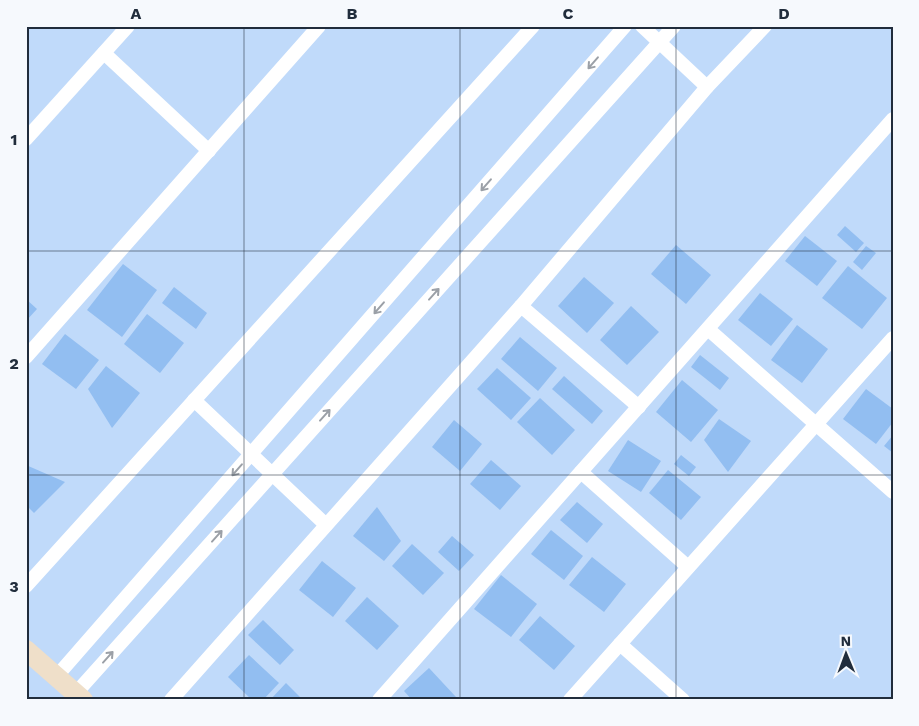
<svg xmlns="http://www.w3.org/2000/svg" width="919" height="726" font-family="'Work Sans',sans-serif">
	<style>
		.building { fill: #92bef1 }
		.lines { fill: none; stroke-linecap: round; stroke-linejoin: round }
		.street { stroke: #fff; stroke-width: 14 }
		.secondary { stroke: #efdfc9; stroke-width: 20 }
		.oneway { stroke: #9ba0a7 }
		.grid { fill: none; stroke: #212d3c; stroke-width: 1; stroke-opacity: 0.55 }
		.neatline { fill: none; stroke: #212d3c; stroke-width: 2 }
		.grid-label { font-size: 16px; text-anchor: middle; font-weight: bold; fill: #212d3c }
	</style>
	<rect width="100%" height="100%" fill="#c0dafa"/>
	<g class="building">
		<polygon points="845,226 864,243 856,252 837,235"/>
		<polygon points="805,236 837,261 817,286 785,261"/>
		<polygon points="676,245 711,275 686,304 651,274"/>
		<polygon points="866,246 876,253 862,270 853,262"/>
		<polygon points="123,264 157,290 122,337 87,310"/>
		<polygon points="848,266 887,298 862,329 822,298"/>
		<polygon points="584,277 614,303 587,333 558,306"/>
		<polygon points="174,287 207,313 196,329 162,303"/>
		<polygon points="760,293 793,319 771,346 738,320"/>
		<polygon points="26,299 37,309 26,321"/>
		<polygon points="631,306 659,332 627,365 600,340"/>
		<polygon points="147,314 184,343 160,373 124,344"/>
		<polygon points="797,325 828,349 802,383 771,360"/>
		<polygon points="65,334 99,360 76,389 42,364"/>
		<polygon points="520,337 557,368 538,391 501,359"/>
		<polygon points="700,355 729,378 720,390 691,367"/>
		<polygon points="106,366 140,393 112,428 88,389"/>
		<polygon points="497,368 531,398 511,420 477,389"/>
		<polygon points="564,376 603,411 592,424 552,389"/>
		<polygon points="682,380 718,410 691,442 656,412"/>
		<polygon points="866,389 893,409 893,422 876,444 843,419"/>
		<polygon points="540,398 575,430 552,455 517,422"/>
		<polygon points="719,419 751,441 728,472 704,440"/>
		<polygon points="454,420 482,444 460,471 432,447"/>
		<polygon points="893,435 893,453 884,446"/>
		<polygon points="628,440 661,461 641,492 608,471"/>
		<polygon points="681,455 696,467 689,476 674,464"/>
		<polygon points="491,460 521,486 500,510 470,484"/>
		<polygon points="26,465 65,482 34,513 26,505"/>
		<polygon points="668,470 701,497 681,520 649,493"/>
		<polygon points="577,502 603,524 587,543 560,520"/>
		<polygon points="377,507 401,541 384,561 353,536"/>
		<polygon points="551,530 583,556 564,580 531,554"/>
		<polygon points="452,536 474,555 459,571 438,552"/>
		<polygon points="412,544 444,573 423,595 392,566"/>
		<polygon points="592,557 626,584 604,612 569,585"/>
		<polygon points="322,561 356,588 333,617 299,590"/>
		<polygon points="501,575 537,604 511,637 474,609"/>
		<polygon points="367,597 399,626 377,650 345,621"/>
		<polygon points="540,616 575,646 554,670 519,640"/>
		<polygon points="263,620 294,650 280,665 248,635"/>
		<polygon points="249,655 279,683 263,700 252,700 228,677"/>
		<polygon points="429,668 456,697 453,700 412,700 404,691"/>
		<polygon points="286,683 303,700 270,700"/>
	</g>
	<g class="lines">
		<g class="street">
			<polyline points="642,26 707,87"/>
			<polyline points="104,53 209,151"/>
			<polyline points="26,139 128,26"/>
			<polyline points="521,306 639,407"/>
			<polyline points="708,329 893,492"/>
			<polyline points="26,357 319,26"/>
			<polyline points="194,400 326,525"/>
			<polyline points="581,472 688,567"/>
			<polyline points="26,586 533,26"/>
			<polyline points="620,644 683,700"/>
			<polyline points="56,677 625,26"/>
			<polyline points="76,693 674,26"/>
			<polyline points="171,700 521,306 707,87 765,26"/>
			<polyline points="379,700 893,119"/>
			<polyline points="570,700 893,338"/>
		</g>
		<polyline class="secondary" points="26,650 83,700"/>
	</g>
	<defs><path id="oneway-shaft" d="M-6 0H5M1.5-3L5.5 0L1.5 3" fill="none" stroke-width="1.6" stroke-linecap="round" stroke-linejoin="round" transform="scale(1.25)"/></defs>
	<g class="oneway">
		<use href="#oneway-shaft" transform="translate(593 63) rotate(131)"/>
		<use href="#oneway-shaft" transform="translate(486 185) rotate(131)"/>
		<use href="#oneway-shaft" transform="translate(434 294) rotate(-48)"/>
		<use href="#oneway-shaft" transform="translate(379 308) rotate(131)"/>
		<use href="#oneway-shaft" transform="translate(325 415) rotate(-48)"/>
		<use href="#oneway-shaft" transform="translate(237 470) rotate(131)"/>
		<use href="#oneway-shaft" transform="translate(217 536) rotate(-48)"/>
		<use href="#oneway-shaft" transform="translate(108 657) rotate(-48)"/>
	</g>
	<path class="grid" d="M244,26V700M460,26V700M676,26V700M26,251H893M26,475H893"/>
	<rect width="919" height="726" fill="none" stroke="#f6f9fd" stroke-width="55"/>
	<g transform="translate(846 654) rotate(359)" stroke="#f6f9fd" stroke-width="4" paint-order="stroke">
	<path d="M0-4L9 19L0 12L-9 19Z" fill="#212d3c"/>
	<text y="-8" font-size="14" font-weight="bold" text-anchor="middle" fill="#212d3c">N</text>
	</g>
	<rect x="28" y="28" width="864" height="670" class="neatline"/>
	<g class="grid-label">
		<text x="136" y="19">A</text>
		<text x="352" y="19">B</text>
		<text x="568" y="19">C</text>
		<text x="784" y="19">D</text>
		<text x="14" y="145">1</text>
		<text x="14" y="369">2</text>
		<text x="14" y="592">3</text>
	</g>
</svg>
